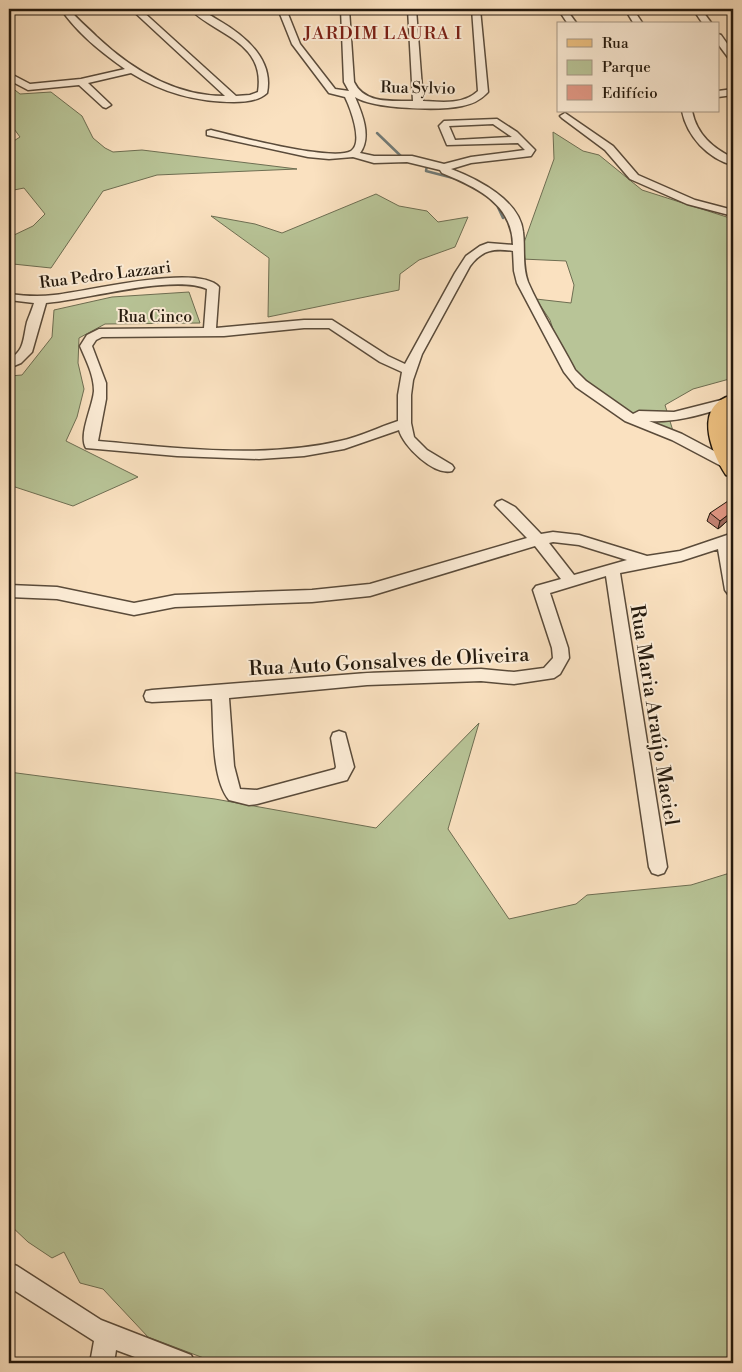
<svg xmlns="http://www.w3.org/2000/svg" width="742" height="1372" font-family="'Libre Bodoni',serif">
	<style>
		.green { fill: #b8c497; stroke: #6e6e52 }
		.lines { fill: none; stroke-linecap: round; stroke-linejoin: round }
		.stream { stroke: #707a77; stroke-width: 2.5 }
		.minor-casing { stroke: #5a4b3a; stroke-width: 3 }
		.primary-casing { stroke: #24190d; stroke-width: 3 }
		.minor { fill: #fcecd6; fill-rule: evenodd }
		.primary { fill: #edc080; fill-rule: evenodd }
		.wall { fill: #c28272; stroke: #24190d }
		.shaded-wall { fill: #9e6a5c; stroke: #24190d }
		.building { fill: #e19784; stroke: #24190d }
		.labels { text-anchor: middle; stroke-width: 4; stroke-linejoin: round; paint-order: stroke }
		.far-street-label { font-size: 16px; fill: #24190d; stroke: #fcecd6 }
		.far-neighbourhood-label { font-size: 18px; letter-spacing: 1px; fill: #7a1f14; stroke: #fcecd6 }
		.street-label { font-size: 20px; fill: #24190d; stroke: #fcecd6 }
	</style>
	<rect width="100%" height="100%" fill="#fae1c0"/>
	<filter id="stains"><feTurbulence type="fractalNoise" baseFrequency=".004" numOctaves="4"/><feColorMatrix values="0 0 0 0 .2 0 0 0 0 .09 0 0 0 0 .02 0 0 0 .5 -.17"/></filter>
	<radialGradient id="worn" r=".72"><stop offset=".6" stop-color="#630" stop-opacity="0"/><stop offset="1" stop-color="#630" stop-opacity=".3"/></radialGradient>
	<g class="green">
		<polygon points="9,87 11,87 20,94 51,92 82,116 93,138 105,148 113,152 142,150 297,169 157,175 103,191 51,268 13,264 12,236 33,226 45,214 24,188 9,191 9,144 20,137 9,122"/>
		<polygon points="553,132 583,151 599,155 642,190 733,219 733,378 693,389 665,405 673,431 633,415 578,377 556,338 550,320 536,299 571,303 574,285 566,261 522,259 521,251 554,159"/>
		<polygon points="376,194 399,206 427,211 438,222 468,217 455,247 419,260 400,274 399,290 268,317 269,258 211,216 255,224 282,233"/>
		<polygon points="189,292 200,323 105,324 79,338 78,363 84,389 77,417 66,441 138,477 73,506 9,485 9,376 22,375 52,337 54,310 112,297"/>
		<polygon points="479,723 448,829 509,919 576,904 587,895 691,885 733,872 733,1363 217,1363 148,1337 103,1289 80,1283 64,1252 52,1258 28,1242 9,1224 9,772 215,799 376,828"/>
	</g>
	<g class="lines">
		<g class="stream">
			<polyline points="377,133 404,159"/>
			<polyline points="425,165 427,165 426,171 457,179"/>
			<polyline points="496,203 503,218"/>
		</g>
		<defs>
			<g id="minor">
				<path d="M61,9H69C77,19 87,27 96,36C132,70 175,96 225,96L131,9H140L236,96L250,95L258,92C266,41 215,35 190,9C201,8 208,14 218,20C244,35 274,59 267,93C259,101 245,102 234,102C197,102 163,93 131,73L88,83L109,103L111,105L106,108L103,107L79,85L28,90L9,80V73L30,84L81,79L125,69C102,53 76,32 61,9Z"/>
				<path d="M278,9H286L300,44L335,89L349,91L344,82L341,9H349L354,82C364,103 389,101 409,101H413L408,9H416L423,101C442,102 463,105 478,91L472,9H480L488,92L486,94C479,101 472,104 462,106C440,111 373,109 355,97C362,113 372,137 360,153L374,156H412L444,164L471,157L525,150L518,143L447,145L439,126L444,121L497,119L517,132L535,150L531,156L471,163L451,169C477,179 520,200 523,232C525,248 522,266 528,282C541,312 560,341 575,370L586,381L633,414L639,411L674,412L733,397V405C706,413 678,423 649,421L682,434L733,461V469L725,468L672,440L625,421L576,387L564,372L517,283L514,271L513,251C494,248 482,250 470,266L422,354L413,380L411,395V423L414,437L427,450L452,465L454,468L452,471C434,476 403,446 399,430L344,449L304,456L259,459L177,456L86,448C78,435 93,406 94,391C94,375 86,360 80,346L87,335L99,329L204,328L207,289C173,274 86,300 46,303L32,352L21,363L9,368V359C25,351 23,338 27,322C29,316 32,310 34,303L9,300V294C24,296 39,297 54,295C86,292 198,263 219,287L216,328L304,320H332L388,356L405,364L455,273L466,256L480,246L488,243L513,245C512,203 476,187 442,173L440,170L407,162L374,163L353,157L329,159L308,157L207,135V131L211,130C235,136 332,162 351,151C364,143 350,107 345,97L329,93L292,44ZM493,124L512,137L455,140L449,126ZM304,328H329L380,362L402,372L398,395V421C379,427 360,437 340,441C262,459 177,448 98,441L106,399V383L92,346L96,340L102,337L224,336Z"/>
				<polygon points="558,9 566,9 577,24 568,24"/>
				<polygon points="625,9 633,9 643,24 634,24"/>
				<polygon points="693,9 701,9 712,24 703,24"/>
				<polygon points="718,34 721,35 733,52 733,61 730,60 718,44"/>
				<polygon points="733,89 733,95 718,97 718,91"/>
				<path d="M682,111H692C697,135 713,148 733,158V165C708,159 687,136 682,111Z"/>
				<polygon points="565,113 613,146 638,175 695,200 733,210 733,216 687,204 630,179 605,150 562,118 560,116"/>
				<path d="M502,500L515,507L541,534L553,532L579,535L647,556L680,551L733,533L732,544L733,595L728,594L725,590L718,549L681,561L620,573L667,867L664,873L658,875L652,873L649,867L606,576L550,593L568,648L569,658L560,674L554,678L514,684L481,681L367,685L229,698L234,766L240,789L257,790L335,769L336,767L331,738L333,733L339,731L345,733L354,767L347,780L257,804L249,805L229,800C211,778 214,727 212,699L152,702L146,701L144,696L146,691L152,690L367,673L481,669L514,672L544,668L553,658L552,648L533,590L536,586L561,579L535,546L370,596L312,602L175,607L134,615L57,599L9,597V585L57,587L134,603L175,595L312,590L370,584L527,538L495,505L497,502ZM553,542L579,545L627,560L574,575L549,543Z"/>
				<polygon points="9,1263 17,1266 101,1320 191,1355 195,1363 151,1363 116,1350 114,1363 90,1363 94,1341 9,1287"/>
			</g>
			<path id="primary" d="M733,395V410C722,421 733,436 733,449C734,458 734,468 733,477L726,475C710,450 693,405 733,395Z"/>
		</defs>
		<use href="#minor" class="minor-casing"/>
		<use href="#primary" class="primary-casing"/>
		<use href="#minor" class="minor"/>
		<use href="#primary" class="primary"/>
	</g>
	<polygon class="wall" points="733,505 733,516 718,529 707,521 710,513"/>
	<polygon class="shaded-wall" points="733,511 733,516 718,529 720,521"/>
	<polygon class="building" points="728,501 733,505 733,511 720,521 710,513"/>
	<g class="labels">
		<g class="far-street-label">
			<text transform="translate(418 87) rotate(1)" y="6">Rua Sylvio</text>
			<text transform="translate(105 274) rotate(-7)" y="6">Rua Pedro Lazzari</text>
			<text x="155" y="322">Rua Cinco</text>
		</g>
		<g class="far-neighbourhood-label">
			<text x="383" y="39">JARDIM LAURA I</text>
		</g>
		<g class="street-label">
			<text transform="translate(389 661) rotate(-3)" y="7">Rua Auto Gonsalves de Oliveira</text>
			<text transform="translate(655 715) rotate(81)" y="7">Rua Maria Araújo Maciel</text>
		</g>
	</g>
	<rect width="742" height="1372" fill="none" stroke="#fae1c0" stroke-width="30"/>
	<rect x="10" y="10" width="722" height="1352" fill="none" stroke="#24190d" stroke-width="2.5"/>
	<rect x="15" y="15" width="712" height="1342" fill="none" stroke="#24190d"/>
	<rect x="557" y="22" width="162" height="90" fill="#fcecd6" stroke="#a69886"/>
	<rect x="567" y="39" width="25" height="8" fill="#edc080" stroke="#a69886"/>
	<text x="602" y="48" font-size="15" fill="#24190d">Rua</text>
	<rect x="567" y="60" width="25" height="15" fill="#b8c497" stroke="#a69886"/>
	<text x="602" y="72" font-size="15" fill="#24190d">Parque</text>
	<rect x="567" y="85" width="25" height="15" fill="#e19784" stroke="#a69886"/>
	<text x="602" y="98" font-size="15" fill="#24190d">Edifício</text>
	<rect width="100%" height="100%" filter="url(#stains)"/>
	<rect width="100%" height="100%" fill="url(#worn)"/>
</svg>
